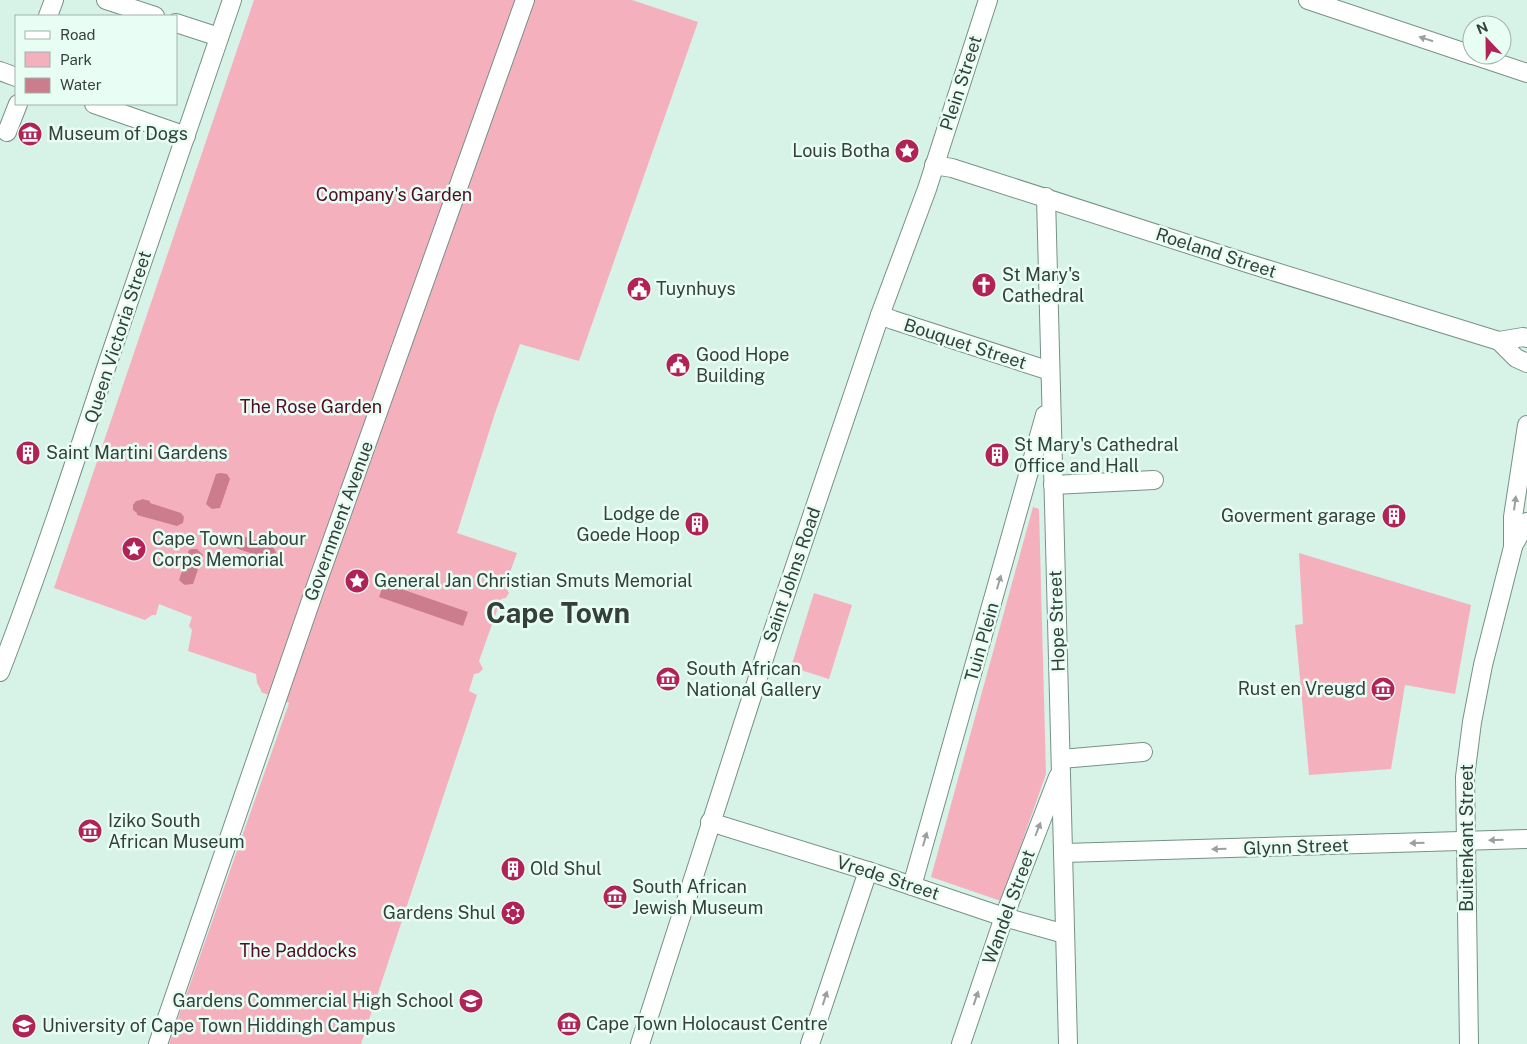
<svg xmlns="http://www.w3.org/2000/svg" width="1527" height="1044" font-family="'Public Sans',sans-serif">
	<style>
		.green { fill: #f5b0be }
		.water { fill: #cb7d8e }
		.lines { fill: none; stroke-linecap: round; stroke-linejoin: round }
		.minor-casing { stroke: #779187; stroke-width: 20 }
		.minor { stroke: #fff; stroke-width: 18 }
		.oneway { fill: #9aa09d }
		.labels { text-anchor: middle; stroke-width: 5; stroke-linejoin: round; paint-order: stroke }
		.street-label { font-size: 18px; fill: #35403b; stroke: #e8fef5 }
		.poi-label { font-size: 18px; fill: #35403b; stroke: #e8fef5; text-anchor: start }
		.park-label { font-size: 18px; fill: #530c25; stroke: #e8fef5 }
		.town-label { font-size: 28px; font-weight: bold; fill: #35403b; stroke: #e8fef5 }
	</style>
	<rect width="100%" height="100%" fill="#d7f2e7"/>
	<g class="green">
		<polygon points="254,0 632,0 698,22 579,361 520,344 495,413 457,533 517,553 505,586 509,593 506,598 501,599 479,661 483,669 479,673 474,674 469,691 477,695 361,1044 169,1044 289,703 261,692 261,690 257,683 256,674 188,651 192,630 189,626 192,617 159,604 156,615 152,615 145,620 54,588"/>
		<polygon points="1033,507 1039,509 1046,774 1001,901 931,877"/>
		<polygon points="1299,553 1471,605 1455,694 1405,685 1391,769 1309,775 1295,625 1303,624"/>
		<polygon points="814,593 852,605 829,679 791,667"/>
	</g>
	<g class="water">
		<path d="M221,473L227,474L230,479L220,508C210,509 213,510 206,504L216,474Z"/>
		<polygon points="142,499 150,501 150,503 181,513 184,517 183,523 177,526 137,515 137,513 133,510 133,505 136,501 141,500"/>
		<polygon points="231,532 263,543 264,542 271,544 276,552 274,557 266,560 258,558 259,556 227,545 225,540 225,535"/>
		<path d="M192,549H197L203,555L193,584C182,585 186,586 179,580L189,550Z"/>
		<polygon points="384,583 468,612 463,626 379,597"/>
	</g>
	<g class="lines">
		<defs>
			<g id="minor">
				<polyline points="106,0 155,16"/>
				<polyline points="1308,0 1472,55"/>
				<polyline points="48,16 54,0"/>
				<polyline points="176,23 219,37"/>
				<polyline points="1473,55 1527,73"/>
				<polyline points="0,71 16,77"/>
				<polyline points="94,104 186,136"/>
				<polyline points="7,132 18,104"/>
				<polyline points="934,165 952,168 1250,264 1499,341 1523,337 1527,338"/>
				<polyline points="1046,197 1068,1044"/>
				<polyline points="880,315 893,320 1050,371"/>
				<polyline points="1499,341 1516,358 1527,363"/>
				<polyline points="1053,485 1154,480"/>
				<polyline points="1513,546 1527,522"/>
				<path d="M0,672C39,571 73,468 107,365C148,243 191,122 232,0"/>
				<polyline points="1061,759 1143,752"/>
				<polyline points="710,822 868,871 1004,917 1065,934"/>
				<polyline points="1064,853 1527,839"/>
				<polyline points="912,886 1045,415"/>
				<polyline points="158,1044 317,583 525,0"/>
				<polyline points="640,1044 771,637 880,315 927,189 988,0"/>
				<polyline points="810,1044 868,871"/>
				<polyline points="961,1044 1004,917 1058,777"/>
				<polyline points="1469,1044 1465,777 1472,722 1483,665 1513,547 1513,517 1527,425"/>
			</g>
		</defs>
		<use href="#minor" class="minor-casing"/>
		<use href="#minor" class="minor"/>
	</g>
	<defs><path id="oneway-solid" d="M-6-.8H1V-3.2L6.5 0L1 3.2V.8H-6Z" transform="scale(1.25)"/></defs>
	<g class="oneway">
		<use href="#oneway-solid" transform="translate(1426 39) rotate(-162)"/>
		<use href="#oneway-solid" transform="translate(1515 503) rotate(-82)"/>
		<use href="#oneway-solid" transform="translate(999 582) rotate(-74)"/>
		<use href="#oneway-solid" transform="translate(1038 829) rotate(-69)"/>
		<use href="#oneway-solid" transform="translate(925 839) rotate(-74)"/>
		<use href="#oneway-solid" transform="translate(1496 840) rotate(178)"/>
		<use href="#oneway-solid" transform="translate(1417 843) rotate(178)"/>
		<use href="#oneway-solid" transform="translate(1219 849) rotate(178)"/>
		<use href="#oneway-solid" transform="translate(825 998) rotate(-72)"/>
		<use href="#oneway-solid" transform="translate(976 998) rotate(-71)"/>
	</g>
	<defs>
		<symbol id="museum-disc" viewBox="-11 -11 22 22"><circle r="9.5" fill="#b12256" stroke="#e8fef5"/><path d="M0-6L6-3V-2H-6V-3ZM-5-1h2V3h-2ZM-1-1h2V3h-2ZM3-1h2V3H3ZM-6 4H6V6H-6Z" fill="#fff"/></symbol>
		<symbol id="sight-disc" viewBox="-11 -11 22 22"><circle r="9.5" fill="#b12256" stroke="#e8fef5"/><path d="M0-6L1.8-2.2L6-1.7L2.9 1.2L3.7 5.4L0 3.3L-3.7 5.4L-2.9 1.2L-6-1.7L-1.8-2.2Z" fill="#fff"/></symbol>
		<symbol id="church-disc" viewBox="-11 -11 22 22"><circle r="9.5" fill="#b12256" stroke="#e8fef5"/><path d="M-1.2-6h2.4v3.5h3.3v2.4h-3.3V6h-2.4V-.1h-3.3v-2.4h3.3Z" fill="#fff"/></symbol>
		<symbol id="civic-disc" viewBox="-11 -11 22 22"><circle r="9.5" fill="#b12256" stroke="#e8fef5"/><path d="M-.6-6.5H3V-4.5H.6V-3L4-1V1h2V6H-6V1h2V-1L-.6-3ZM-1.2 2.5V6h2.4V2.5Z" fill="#fff"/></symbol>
		<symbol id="building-disc" viewBox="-11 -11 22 22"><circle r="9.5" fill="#b12256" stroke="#e8fef5"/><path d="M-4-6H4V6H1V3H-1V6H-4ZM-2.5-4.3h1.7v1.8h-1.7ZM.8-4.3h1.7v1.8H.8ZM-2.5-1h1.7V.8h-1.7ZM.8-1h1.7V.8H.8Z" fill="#fff"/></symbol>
		<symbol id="synagogue-disc" viewBox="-11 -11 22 22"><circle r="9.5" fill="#b12256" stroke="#e8fef5"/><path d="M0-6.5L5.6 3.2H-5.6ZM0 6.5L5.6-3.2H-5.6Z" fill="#fff"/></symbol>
		<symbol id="school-disc" viewBox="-11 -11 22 22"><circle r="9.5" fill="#b12256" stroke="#e8fef5"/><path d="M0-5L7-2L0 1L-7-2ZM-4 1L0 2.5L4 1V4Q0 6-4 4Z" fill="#fff"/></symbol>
		<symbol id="university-disc" viewBox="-11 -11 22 22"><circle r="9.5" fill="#b12256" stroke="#e8fef5"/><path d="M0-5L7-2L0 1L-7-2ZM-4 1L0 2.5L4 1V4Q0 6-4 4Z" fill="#fff"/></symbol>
	</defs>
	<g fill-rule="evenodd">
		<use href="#museum-disc" x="16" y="120" width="28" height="28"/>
		<use href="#sight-disc" x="893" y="137" width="28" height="28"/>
		<use href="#church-disc" x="970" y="271" width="28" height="28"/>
		<use href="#civic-disc" x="625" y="275" width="28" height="28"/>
		<use href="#civic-disc" x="664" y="351" width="28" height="28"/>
		<use href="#building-disc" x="14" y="439" width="28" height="28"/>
		<use href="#building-disc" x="983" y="441" width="28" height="28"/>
		<use href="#building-disc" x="1380" y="502" width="28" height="28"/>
		<use href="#building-disc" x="683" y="510" width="28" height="28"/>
		<use href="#sight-disc" x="120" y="535" width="28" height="28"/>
		<use href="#sight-disc" x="343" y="567" width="28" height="28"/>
		<use href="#museum-disc" x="654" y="665" width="28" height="28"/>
		<use href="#museum-disc" x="1369" y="675" width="28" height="28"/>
		<use href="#museum-disc" x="76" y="817" width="28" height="28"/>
		<use href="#building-disc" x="499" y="855" width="28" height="28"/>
		<use href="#museum-disc" x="601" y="883" width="28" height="28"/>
		<use href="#synagogue-disc" x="499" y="899" width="28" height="28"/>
		<use href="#school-disc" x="457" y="987" width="28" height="28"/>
		<use href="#museum-disc" x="555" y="1010" width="28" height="28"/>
		<use href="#university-disc" x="10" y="1012" width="28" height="28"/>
	</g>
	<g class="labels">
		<g class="street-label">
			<text transform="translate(961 83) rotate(-72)" y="6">Plein Street</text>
			<text transform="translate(1216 253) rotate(18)" y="6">Roeland Street</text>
			<text transform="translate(118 337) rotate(-72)" y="6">Queen Victoria Street</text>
			<text transform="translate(965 344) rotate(18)" y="6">Bouquet Street</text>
			<text transform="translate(339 521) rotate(-70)" y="6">Government Avenue</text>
			<text transform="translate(792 575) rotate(-71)" y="6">Saint Johns Road</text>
			<text transform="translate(1057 621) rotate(-92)" y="6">Hope Street</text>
			<text transform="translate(982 642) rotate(-74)" y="6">Tuin Plein</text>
			<text transform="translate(1467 838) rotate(-90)" y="6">Buitenkant Street</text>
			<text transform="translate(1296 847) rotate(-2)" y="6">Glynn Street</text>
			<text transform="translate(888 878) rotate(18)" y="6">Vrede Street</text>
			<text transform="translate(1009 907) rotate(-70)" y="6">Wandel Street</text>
		</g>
		<g class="poi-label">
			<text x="48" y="140">Museum of Dogs</text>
			<text x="890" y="157" text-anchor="end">Louis Botha</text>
			<text x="1002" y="281">St Mary's<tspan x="1002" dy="21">Cathedral</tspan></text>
			<text x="656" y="295">Tuynhuys</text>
			<text x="696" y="361">Good Hope<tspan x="696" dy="21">Building</tspan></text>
			<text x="1014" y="451">St Mary's Cathedral<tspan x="1014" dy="21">Office and Hall</tspan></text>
			<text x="46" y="459">Saint Martini Gardens</text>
			<text x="680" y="520" text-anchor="end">Lodge de<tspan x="680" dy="21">Goede Hoop</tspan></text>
			<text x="1376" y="522" text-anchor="end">Goverment garage</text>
			<text x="152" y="545">Cape Town Labour<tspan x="152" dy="21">Corps Memorial</tspan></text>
			<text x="374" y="587">General Jan Christian Smuts Memorial</text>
			<text x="686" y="675">South African<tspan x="686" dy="21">National Gallery</tspan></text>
			<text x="1366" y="695" text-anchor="end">Rust en Vreugd</text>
			<text x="108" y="827">Iziko South<tspan x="108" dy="21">African Museum</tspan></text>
			<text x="530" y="875">Old Shul</text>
			<text x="632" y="893">South African<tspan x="632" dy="21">Jewish Museum</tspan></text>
			<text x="496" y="919" text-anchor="end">Gardens Shul</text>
			<text x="454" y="1007" text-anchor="end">Gardens Commercial High School</text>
			<text x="586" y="1030">Cape Town Holocaust Centre</text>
			<text x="42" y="1032">University of Cape Town Hiddingh Campus</text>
		</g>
		<g class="park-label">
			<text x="394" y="201">Company's Garden</text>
			<text x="311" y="413">The Rose Garden</text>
			<text x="298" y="957">The Paddocks</text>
		</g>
		<g class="town-label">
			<text x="558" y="623">Cape Town</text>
		</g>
	</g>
	<rect x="15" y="15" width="162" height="90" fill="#e8fef5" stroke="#a0b2ab"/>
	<rect x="25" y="31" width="25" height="8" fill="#ffffff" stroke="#a0b2ab"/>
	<text x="60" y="40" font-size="15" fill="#35403b">Road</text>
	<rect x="25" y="52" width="25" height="15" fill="#f5b0be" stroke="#a0b2ab"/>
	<text x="60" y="65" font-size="15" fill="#35403b">Park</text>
	<rect x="25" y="78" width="25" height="15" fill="#cb7d8e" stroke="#a0b2ab"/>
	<text x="60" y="90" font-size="15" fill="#35403b">Water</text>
	<g transform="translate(1487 40) rotate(338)"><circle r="24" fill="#e8fef5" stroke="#a0b2ab"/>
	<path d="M0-4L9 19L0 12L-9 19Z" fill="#b12256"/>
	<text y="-8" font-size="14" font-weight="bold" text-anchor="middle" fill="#35403b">N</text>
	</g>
</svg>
